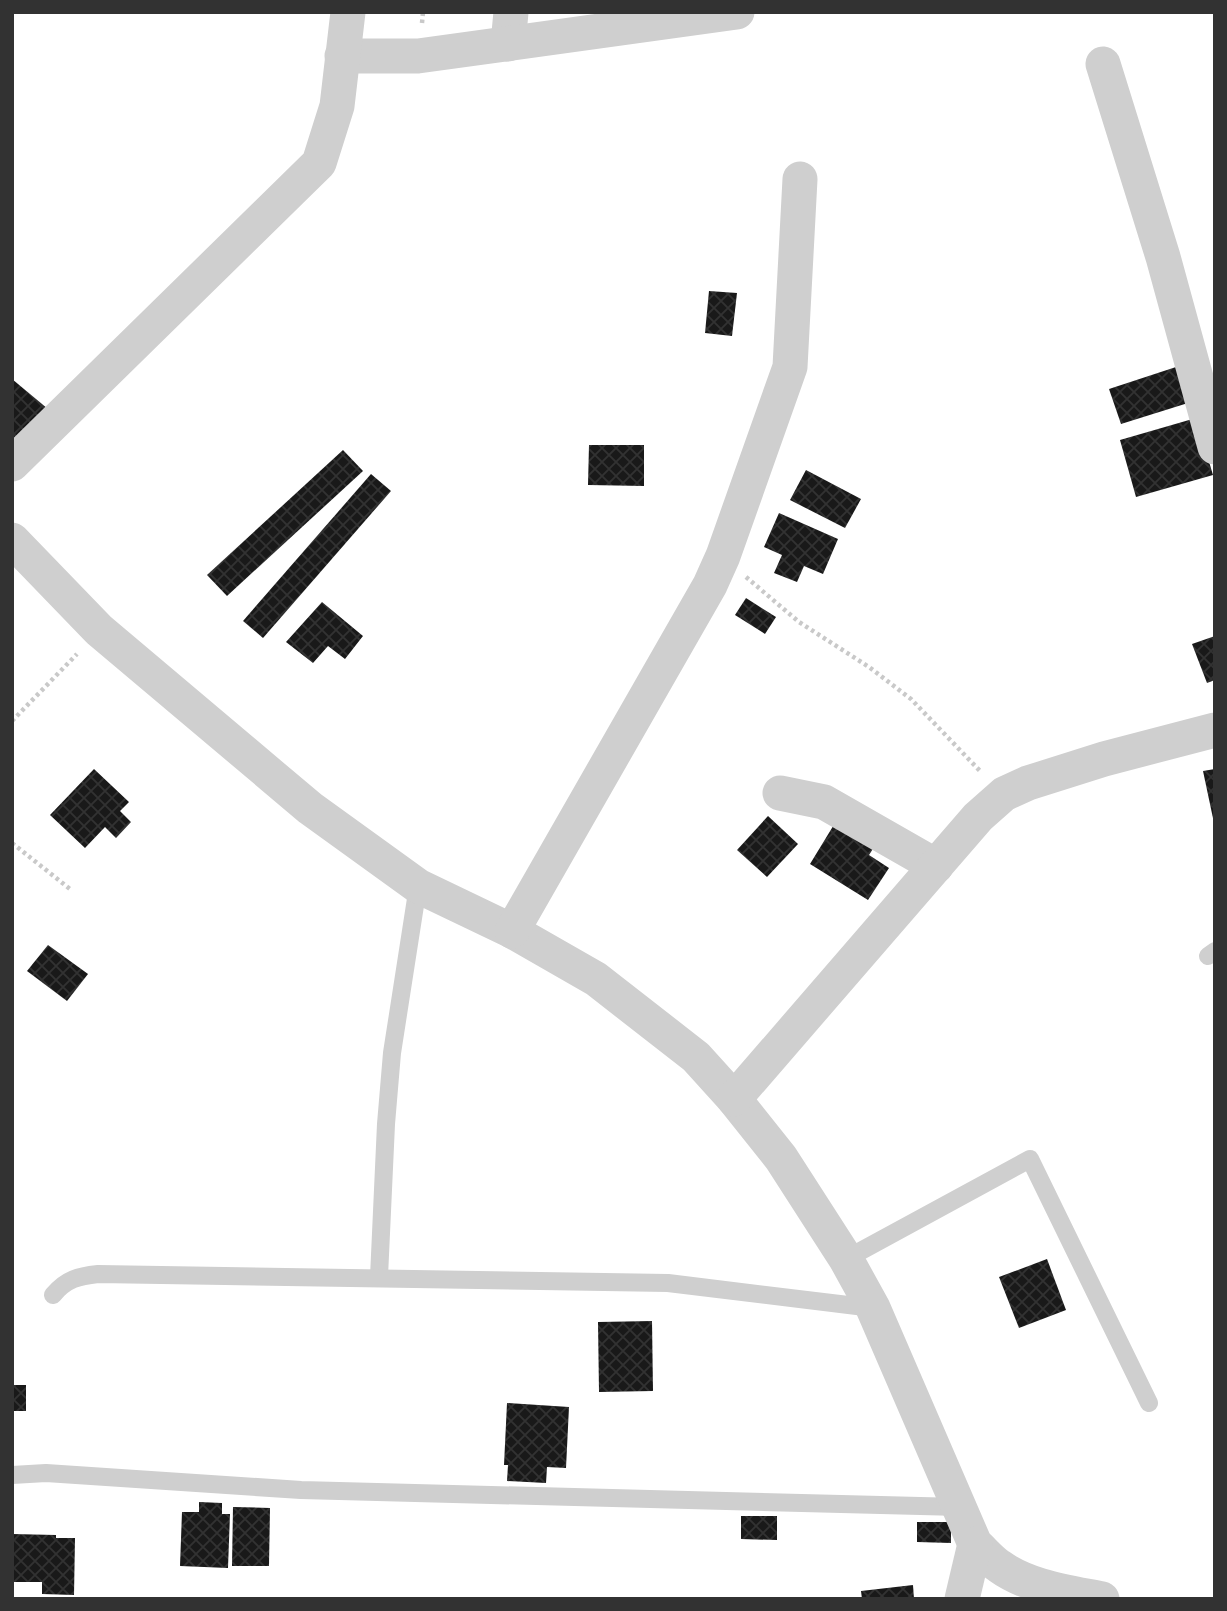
<svg xmlns="http://www.w3.org/2000/svg" width="1227" height="1611" font-family="Raleway,sans-serif">
	<style>
		.building { fill: url(#building-cross-hatch) }
		.lines { fill: none; stroke-linecap: round; stroke-linejoin: round }
		.path { stroke: #c9c9c9; stroke-width: 4.5; stroke-dasharray: 3.5 3.5; stroke-linecap: butt }
		.service { stroke: #cfcfcf; stroke-width: 18 }
		.minor { stroke: #cfcfcf; stroke-width: 35 }
	</style>
	<defs>
		<pattern id="building-cross-hatch" width="8" height="8" patternUnits="userSpaceOnUse" patternTransform="scale(1.75)"><rect width="8" height="8" fill="#191919"/><path d="M0 0l8 8M0 8l8-8" fill="none" stroke="#323232"/></pattern>
	</defs>
	<rect width="100%" height="100%" fill="#fff"/>
	<g class="building">
		<polygon points="709,291 737,293 732,336 705,333"/>
		<polygon points="1176,367 1188,403 1121,424 1109,389"/>
		<polygon points="12,379 48,409 12,451"/>
		<polygon points="1196,418 1213,475 1136,497 1120,440"/>
		<polygon points="589,445 644,445 644,486 588,485"/>
		<polygon points="343,450 363,471 227,596 207,575"/>
		<polygon points="806,470 861,499 845,528 790,500"/>
		<polygon points="371,474 391,491 263,638 243,621"/>
		<polygon points="779,513 838,539 823,574 804,566 797,582 774,573 782,555 764,547"/>
		<polygon points="746,598 776,617 765,634 735,615"/>
		<polygon points="322,602 363,636 345,659 328,646 313,663 286,642"/>
		<polygon points="1215,636 1215,680 1207,683 1192,644"/>
		<polygon points="94,769 129,802 120,811 131,822 116,838 105,827 85,848 50,815"/>
		<polygon points="1215,769 1215,822 1214,823 1203,771"/>
		<polygon points="768,816 798,844 767,877 737,850"/>
		<polygon points="835,823 878,841 869,855 889,868 868,900 810,864"/>
		<polygon points="48,945 88,974 67,1001 27,971"/>
		<polygon points="1047,1259 1066,1310 1019,1328 999,1277"/>
		<polygon points="652,1321 653,1391 599,1392 598,1322"/>
		<rect x="12" y="1385" width="14" height="26"/>
		<polygon points="507,1403 569,1407 566,1468 547,1467 546,1483 507,1481 508,1465 504,1465"/>
		<polygon points="199,1502 222,1503 222,1514 230,1514 228,1568 180,1566 182,1512 199,1512"/>
		<polygon points="233,1507 270,1508 269,1566 232,1566"/>
		<polygon points="741,1516 777,1516 777,1540 741,1539"/>
		<polygon points="917,1522 951,1522 951,1543 917,1542"/>
		<polygon points="12,1534 56,1535 56,1538 75,1538 74,1595 42,1594 42,1582 12,1582"/>
		<polygon points="913,1585 914,1599 862,1599 861,1591"/>
	</g>
	<g class="lines">
		<g class="path">
			<polyline points="422,23 423,12"/>
			<polyline points="746,577 799,622 869,667 911,699 981,772"/>
			<polyline points="12,721 77,654"/>
			<polyline points="12,843 70,889"/>
		</g>
		<g class="service">
			<polyline points="1208,956 1215,951"/>
			<polyline points="846,1259 1030,1159 1149,1403"/>
			<polyline points="379,1277 386,1124 392,1053 418,886"/>
			<path d="M53,1295C66,1279 79,1276 98,1274L668,1283L873,1308"/>
			<polyline points="12,1475 46,1473 301,1490 960,1507"/>
		</g>
		<g class="minor">
			<polyline points="508,44 511,12"/>
			<polyline points="342,56 418,56 737,12"/>
			<polyline points="1103,64 1163,257 1215,447"/>
			<polyline points="12,464 319,163 337,106 348,12"/>
			<path d="M12,540L99,630L310,808L418,886L512,931L596,979L696,1057L734,1099L781,1158L846,1259L873,1308L975,1544C983,1551 990,1560 999,1566C1028,1587 1067,1592 1102,1599"/>
			<polyline points="780,793 824,802 936,866"/>
			<polyline points="512,931 710,585 723,556 790,367 800,179"/>
			<polyline points="734,1099 978,817 1004,794 1028,783 1104,759 1215,730"/>
			<polyline points="962,1599 975,1544"/>
		</g>
	</g>
	<rect width="1227" height="1611" fill="none" stroke="#323232" stroke-width="28"/>
</svg>
